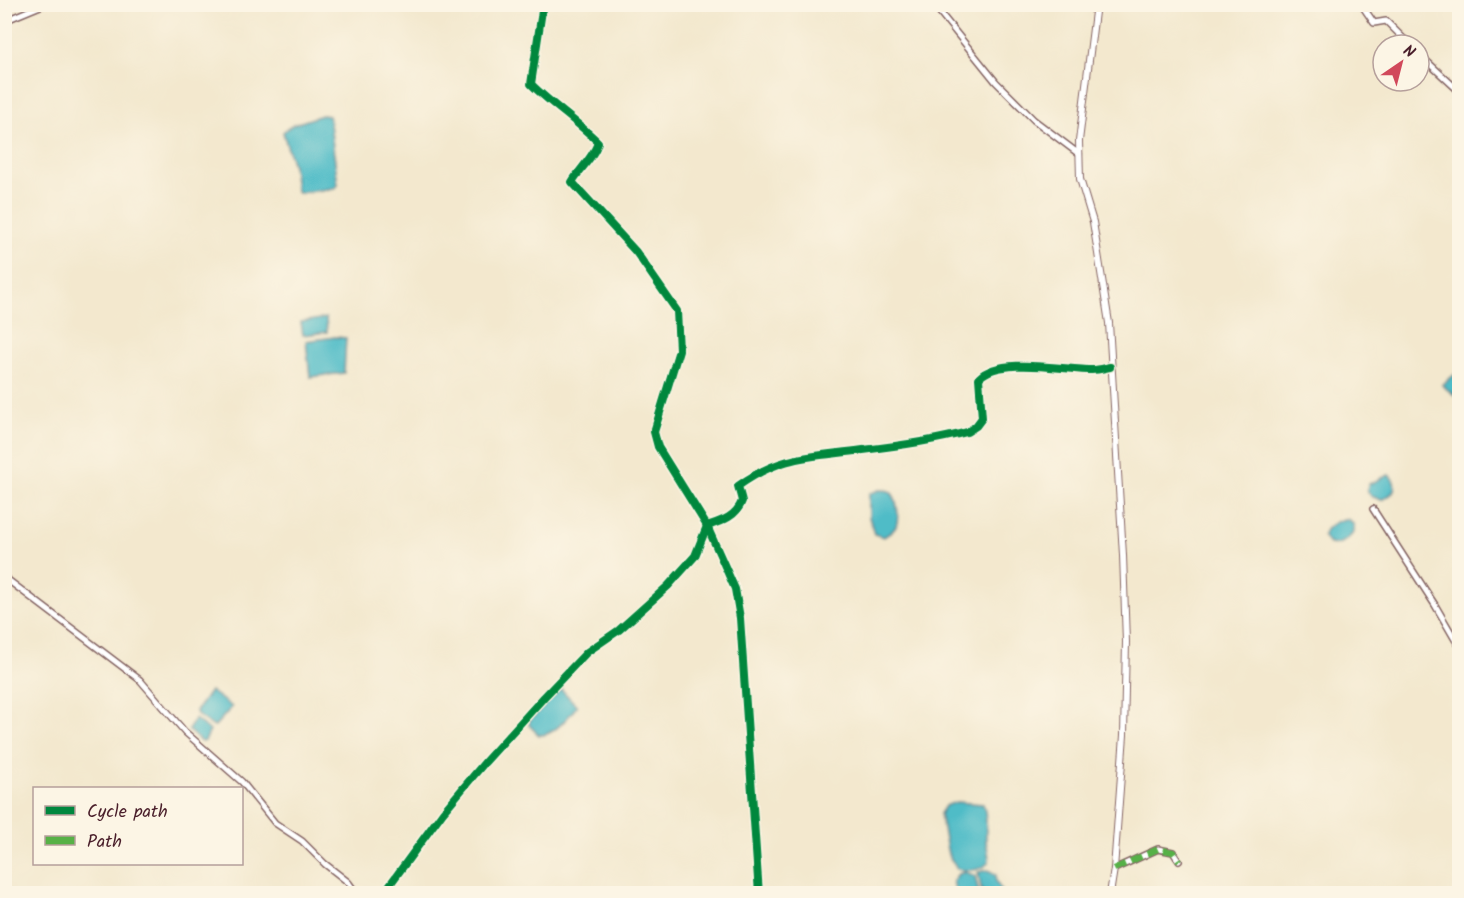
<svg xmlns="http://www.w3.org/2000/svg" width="1464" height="898" font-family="Kalam,sans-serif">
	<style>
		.water { fill: #4fbcc7; stroke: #4c6e79; stroke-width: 1.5 }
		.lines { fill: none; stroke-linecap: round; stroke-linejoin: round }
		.minor-casing { stroke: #856564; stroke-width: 8 }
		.tertiary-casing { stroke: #856564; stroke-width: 8 }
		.minor { stroke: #fff; stroke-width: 5 }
		.tertiary { stroke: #fff; stroke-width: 6 }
		.quiet { stroke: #57b146; stroke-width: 6; stroke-dasharray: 12 6; stroke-linecap: butt }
		.cycleway-casing { stroke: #fcf5e5; stroke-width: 11 }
		.cycleway { stroke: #00873e; stroke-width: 8 }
	</style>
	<rect width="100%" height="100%" fill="#fcf5e5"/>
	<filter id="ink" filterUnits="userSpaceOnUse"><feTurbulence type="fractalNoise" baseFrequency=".0167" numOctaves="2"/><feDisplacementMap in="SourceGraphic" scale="12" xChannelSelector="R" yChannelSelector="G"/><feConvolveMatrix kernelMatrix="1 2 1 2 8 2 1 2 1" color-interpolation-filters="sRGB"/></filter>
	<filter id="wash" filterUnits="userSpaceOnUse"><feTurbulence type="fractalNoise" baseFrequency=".008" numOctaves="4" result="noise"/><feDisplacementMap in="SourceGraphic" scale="24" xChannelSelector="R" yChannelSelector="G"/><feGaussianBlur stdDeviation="1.35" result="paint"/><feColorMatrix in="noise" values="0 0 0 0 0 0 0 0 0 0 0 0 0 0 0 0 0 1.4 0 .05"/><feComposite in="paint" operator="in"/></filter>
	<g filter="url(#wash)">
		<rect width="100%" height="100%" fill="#f3e8ce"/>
		<g class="water">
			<polygon points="322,115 329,116 338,185 335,188 299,193 296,190 293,166 283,132 292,125"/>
			<polygon points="326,318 327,332 303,335 301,322"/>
			<polygon points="335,337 346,338 344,373 310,377 306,341"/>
			<polygon points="1459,371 1459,399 1442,385"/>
			<path d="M1389,475C1400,485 1394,495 1381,500L1371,496L1367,490L1369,484Z"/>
			<path d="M879,490C882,490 886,490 889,491C898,496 900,520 895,528C892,532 888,534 884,537L874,534L869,517V494Z"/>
			<path d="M1344,519L1349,520L1354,525V532C1347,540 1340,546 1329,544L1323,536C1326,526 1335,522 1344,519Z"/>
			<path d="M561,689L577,706C568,717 554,736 539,735L529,725L530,720Z"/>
			<polygon points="210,691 232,707 214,727 197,715 196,711"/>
			<polygon points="195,719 210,731 205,741 201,742 188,730"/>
			<path d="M956,802L983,804C988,816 985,828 986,841C987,848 989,854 989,861C983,872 968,871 957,869L948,854L940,814L945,806Z"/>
			<polygon points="988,870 996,875 996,881 1002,893 982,893 978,872"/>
			<polygon points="966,872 975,876 979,893 956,893 953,881 958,874"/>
		</g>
	</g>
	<g filter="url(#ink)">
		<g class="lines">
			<defs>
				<g id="minor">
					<path d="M543,4L531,84C552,105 577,121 598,142C595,155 580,169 572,182L636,252L677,311L679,350L654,432L658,447L707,526L735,589L740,618L759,894"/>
					<polyline points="933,4 996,82 1034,120 1079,154"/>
					<polyline points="1361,4 1374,23 1386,21 1410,45"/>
					<polyline points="4,21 45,4"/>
					<polyline points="1419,54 1460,92"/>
					<polyline points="1373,509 1435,605 1460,648"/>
					<polyline points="4,577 140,680 185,732 242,782 275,823 302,841 325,864 348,882 357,894"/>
					<polyline points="1114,869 1158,849 1173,852 1179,861"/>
					<path d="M383,894L443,812L485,762L544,697L587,652L619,630L668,586L695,556L707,526C722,521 736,517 742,501L738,486C782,454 812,457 863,450C898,446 933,441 967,432L976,426L982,418L979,378C1000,356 1064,370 1092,370C1098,370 1105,368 1110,367"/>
				</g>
				<polyline id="tertiary" points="1096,4 1079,141 1080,179 1093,222 1109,323 1123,555 1126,642 1124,735 1114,869 1110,894"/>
			</defs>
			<use href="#minor" class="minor-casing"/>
			<use href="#tertiary" class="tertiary-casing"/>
			<use href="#minor" class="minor"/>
			<use href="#tertiary" class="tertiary"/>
			<polyline class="quiet" points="1114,869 1158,849 1173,852 1179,861"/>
			<defs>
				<g id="cycleway">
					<path d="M543,4L531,84C552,105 577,121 598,142C595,155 580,169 572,182L636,252L677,311L679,350L654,432L658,447L707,526L735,589L740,618L759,894"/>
					<path d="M383,894L443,812L485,762L544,697L587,652L619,630L668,586L695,556L707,526C722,521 736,517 742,501L738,486C782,454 812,457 863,450C898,446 933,441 967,432L976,426L982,418L979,378C1000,356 1064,370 1092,370C1098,370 1105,368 1110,367"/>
				</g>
			</defs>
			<use href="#cycleway" class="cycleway-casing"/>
			<use href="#cycleway" class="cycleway"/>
		</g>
	</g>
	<rect width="1464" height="898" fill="none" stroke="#fcf5e5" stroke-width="24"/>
	<rect x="33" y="787" width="210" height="78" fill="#fcf5e5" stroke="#b59f9b" stroke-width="1.5"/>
	<rect x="45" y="806" width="30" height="9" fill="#00873e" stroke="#b59f9b" stroke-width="1.5"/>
	<text x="87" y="817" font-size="18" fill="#4a1f2b">Cycle path</text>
	<rect x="45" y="836" width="30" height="9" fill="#57b146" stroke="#b59f9b" stroke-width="1.5"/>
	<text x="87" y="847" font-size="18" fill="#4a1f2b">Path</text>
	<g transform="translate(1401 63) rotate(35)"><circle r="28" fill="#fcf5e5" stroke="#b59f9b" stroke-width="1.5"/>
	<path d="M0-4.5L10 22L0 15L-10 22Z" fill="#d1495b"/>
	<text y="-9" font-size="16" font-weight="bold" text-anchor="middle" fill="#4a1f2b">N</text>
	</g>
</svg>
